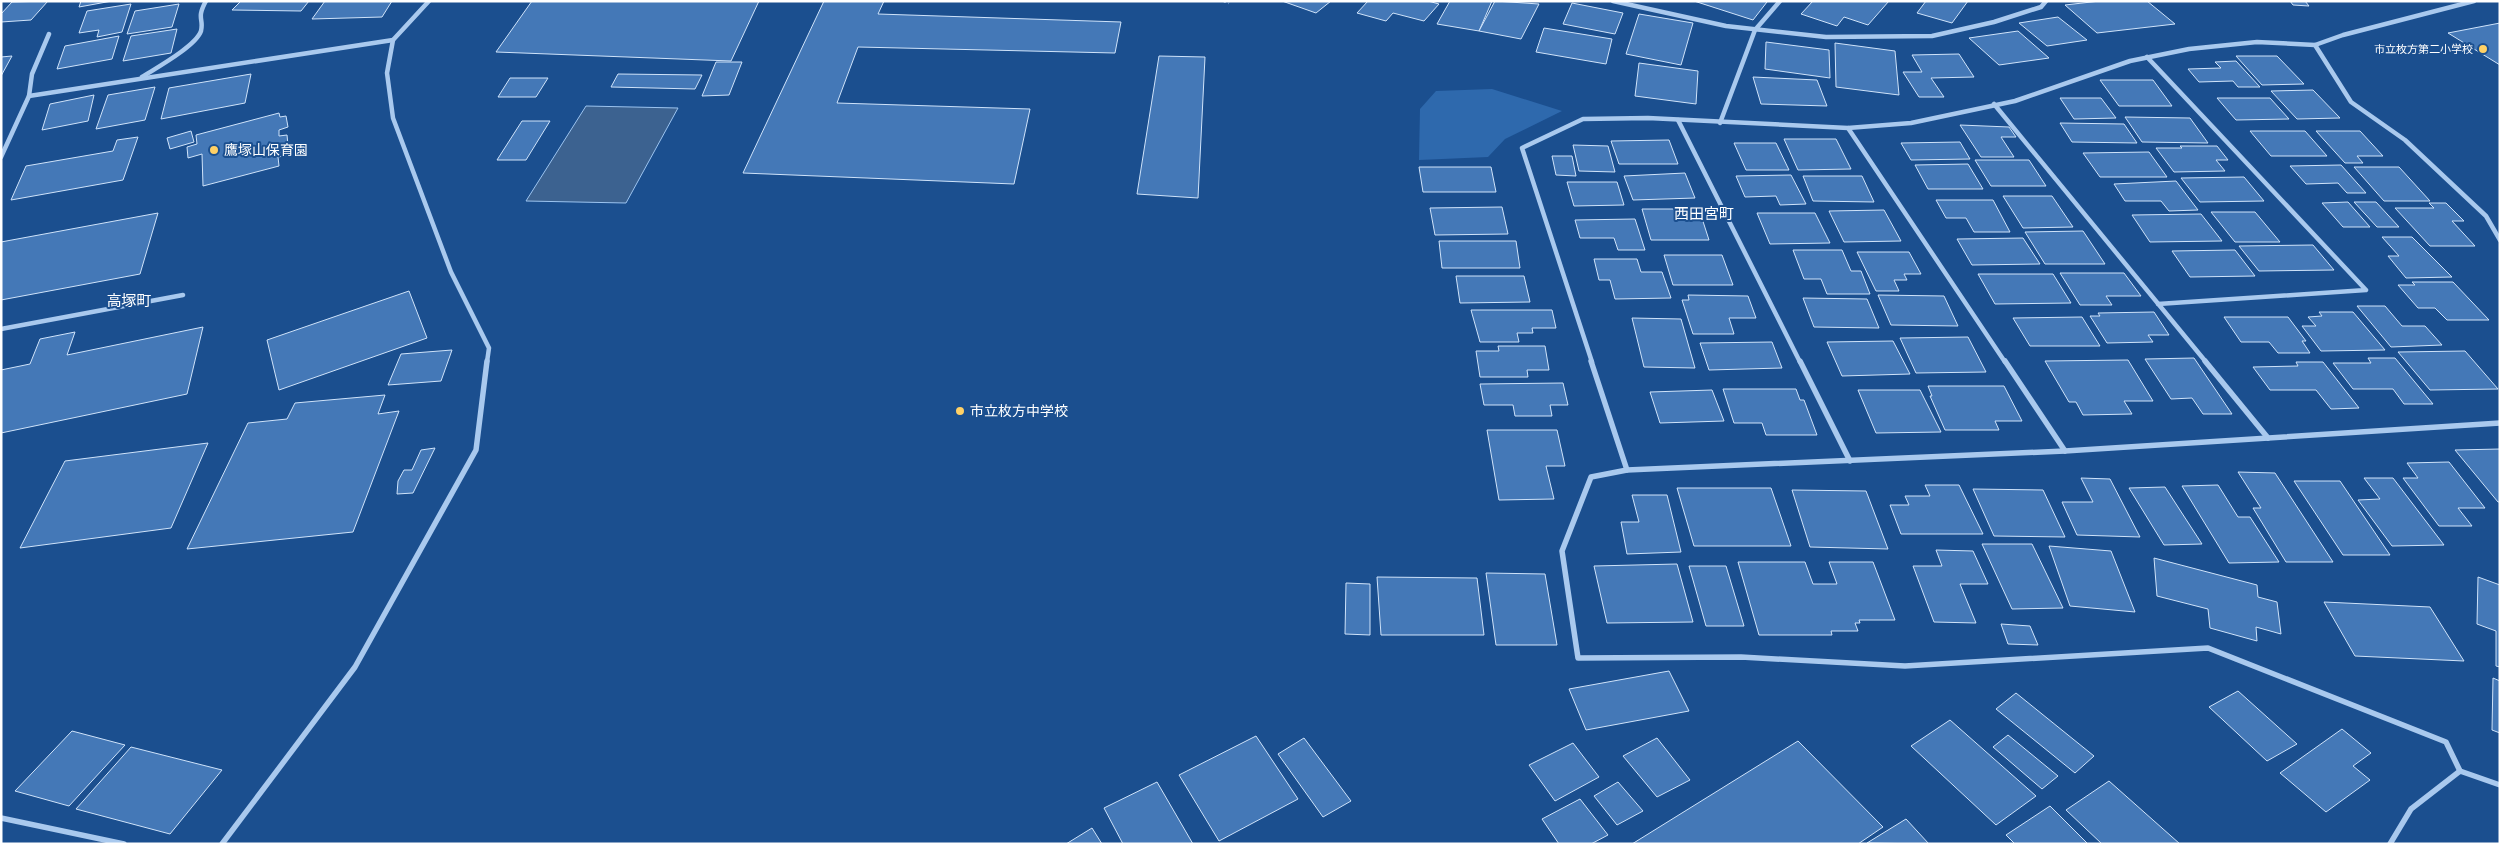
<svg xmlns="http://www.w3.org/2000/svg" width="2501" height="845" font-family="Rubik,'Noto Sans JP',sans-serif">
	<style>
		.green { fill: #2e69ad }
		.water { fill: #3c6290; stroke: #9cc4f0 }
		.building { fill: #4478b7; stroke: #cfe3fa }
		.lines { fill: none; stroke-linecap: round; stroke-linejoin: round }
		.path { stroke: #a9c9ee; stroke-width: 2.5; stroke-dasharray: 2 3; stroke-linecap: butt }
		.minor-far1 { stroke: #a9c9ee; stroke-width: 4.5 }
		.minor { stroke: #a9c9ee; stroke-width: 5.5 }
		.poi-dot { fill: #ffd166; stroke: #1b4f8f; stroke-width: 2 }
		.labels { text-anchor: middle; stroke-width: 4; stroke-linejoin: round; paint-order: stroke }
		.far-poi-label { font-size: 11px; fill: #fff; stroke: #1b4f8f; text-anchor: end }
		.poi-label { font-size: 14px; fill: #fff; stroke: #1b4f8f; text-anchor: start }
		.neighbourhood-label { font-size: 15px; fill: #fff; stroke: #1b4f8f }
	</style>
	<rect width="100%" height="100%" fill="#1b4f8f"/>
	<polygon class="green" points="1492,89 1562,111 1505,139 1488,157 1419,160 1420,109 1436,91"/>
	<polygon class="water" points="586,106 678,108 626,203 526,201"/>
	<g class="building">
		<polygon points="48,1 31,20 1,22 1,14 12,2"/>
		<polygon points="81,1 112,1 79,7"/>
		<polygon points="241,1 309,1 301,11 232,10"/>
		<polygon points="325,1 392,1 382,17 312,19"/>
		<polygon points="532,1 759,1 731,61 496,52"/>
		<polygon points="824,1 884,1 878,14 1121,22 1115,53 858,47 837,103 1030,109 1014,184 743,173"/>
		<polygon points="1282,1 1331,1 1316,13"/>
		<polygon points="1368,1 1428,1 1439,4 1424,21 1393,13 1386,21 1357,13"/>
		<polygon points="1450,1 1492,1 1479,31 1437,24"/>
		<polygon points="1495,1 1539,4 1521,39 1479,31"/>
		<polygon points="1694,1 1766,1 1767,2 1753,20"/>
		<polygon points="1813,1 1889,1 1868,25 1844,17 1837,26 1801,14"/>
		<polygon points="1926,1 1968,1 1952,23 1917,13"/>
		<polygon points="2100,1 2147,1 2175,24 2097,33 2065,5"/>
		<polygon points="2290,1 2305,1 2309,6 2293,5"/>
		<polygon points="1572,3 1623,13 1615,34 1563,24"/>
		<polygon points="131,4 122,32 97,37 99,30 79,33 87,11"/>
		<polygon points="179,4 172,27 127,34 135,11"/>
		<polygon points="1639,14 1693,23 1681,65 1626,54"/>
		<polygon points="2058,17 2087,40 2047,46 2019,23"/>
		<polygon points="2500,23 2500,65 2448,33"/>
		<polygon points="1544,28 1612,39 1606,64 1536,52"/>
		<polygon points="177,29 171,53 123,61 131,36"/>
		<polygon points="2018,31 2049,58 1999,65 1969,38"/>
		<polygon points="119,36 112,59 57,69 65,46"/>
		<polygon points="1766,42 1829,50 1830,78 1765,69"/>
		<polygon points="1835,43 1895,51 1899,95 1836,87"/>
		<polygon points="1959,54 1974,77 1931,78 1944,97 1919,97 1903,72 1922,72 1912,55"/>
		<polygon points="12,56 1,76 1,57"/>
		<polygon points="1159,56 1205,57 1198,198 1137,194"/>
		<polygon points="2236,56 2277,56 2304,84 2262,85"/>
		<polygon points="2236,61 2260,87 2238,87 2233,81 2199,82 2188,69 2221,68 2215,62"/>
		<polygon points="716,62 742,62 729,95 702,96"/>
		<polygon points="1639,63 1698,71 1696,104 1635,96"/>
		<polygon points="251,74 245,103 161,119 169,88"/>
		<polygon points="618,74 702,75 695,89 611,87"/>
		<polygon points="1753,77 1817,80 1827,106 1761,104"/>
		<polygon points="510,78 548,78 536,97 498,97"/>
		<polygon points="2100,80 2153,80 2172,106 2119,106"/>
		<polygon points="155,87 145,120 96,129 108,95"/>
		<polygon points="2313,90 2340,118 2297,119 2271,91"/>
		<polygon points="94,95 88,121 42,130 50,104"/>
		<polygon points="2060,98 2101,98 2116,118 2074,119"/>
		<polygon points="2217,98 2270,98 2289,119 2236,120"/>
		<polygon points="279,113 280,117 286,116 288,127 279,130 279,136 287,135 289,155 278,157 279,166 203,186 202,154 188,158 187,147 197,144 196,135"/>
		<polygon points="2125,117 2190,118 2208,143 2142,142"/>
		<polygon points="522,121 550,121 526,160 497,160"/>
		<polygon points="2060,123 2124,124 2137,143 2072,142"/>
		<polygon points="1960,125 2009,127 2016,137 2001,137 2014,157 1981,157"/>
		<polygon points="191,131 194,142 170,149 167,138"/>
		<polygon points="2250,131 2305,131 2327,156 2271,156"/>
		<polygon points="2316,131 2360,131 2383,156 2357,156 2363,163 2345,163"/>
		<polygon points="138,137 123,180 11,200 26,166 113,151 117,140"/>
		<polygon points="1784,139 1836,139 1851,169 1798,170"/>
		<polygon points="1669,140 1678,164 1619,164 1611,141"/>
		<polygon points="1960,142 1970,159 1911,160 1901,143"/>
		<polygon points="1734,143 1776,143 1789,170 1746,170"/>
		<polygon points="1573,145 1608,146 1615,172 1579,171"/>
		<polygon points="2180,146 2217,146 2228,160 2216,160 2225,171 2174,172 2156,148 2182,148"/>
		<polygon points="2149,152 2167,177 2100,177 2083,153"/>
		<polygon points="1552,156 1572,156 1576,176 1556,175"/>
		<polygon points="1975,160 2029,160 2046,186 1991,186"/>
		<polygon points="1968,164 1983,189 1928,189 1915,165"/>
		<polygon points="2341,165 2366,193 2347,193 2338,183 2306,184 2290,166"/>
		<polygon points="1419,167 1491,167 1496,192 1423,192"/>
		<polygon points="2354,167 2399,167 2430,201 2384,201"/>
		<polygon points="1685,173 1695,198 1633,200 1624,176"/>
		<polygon points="1791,175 1806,204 1780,205 1776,196 1745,197 1736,176"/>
		<polygon points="1803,176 1862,176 1874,202 1813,201"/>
		<polygon points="2244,177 2264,201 2200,202 2181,178"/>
		<polygon points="2176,181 2198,210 2169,211 2161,201 2125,201 2114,184"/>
		<polygon points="1567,182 1617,182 1624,205 1574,206"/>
		<polygon points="2003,196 2052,196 2073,227 2023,228"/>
		<polygon points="1936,200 1993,200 2010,232 1974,232 1966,218 1946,218"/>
		<polygon points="2348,202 2370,227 2343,227 2322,203"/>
		<polygon points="2354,202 2376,202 2399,227 2377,227"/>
		<polygon points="2429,203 2446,203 2464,221 2452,221 2475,246 2430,246 2395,208 2434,208"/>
		<polygon points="1502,207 1508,234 1435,235 1430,208"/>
		<polygon points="1642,209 1699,209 1709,240 1651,240"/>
		<polygon points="1884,210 1901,241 1844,242 1829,211"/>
		<polygon points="2211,212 2255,212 2280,242 2235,242"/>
		<polygon points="158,213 140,274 1,300 1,242"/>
		<polygon points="1757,213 1815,213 1830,243 1770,244"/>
		<polygon points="2201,214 2222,241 2150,242 2132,215"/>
		<polygon points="1635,219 1645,250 1618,250 1614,238 1580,238 1575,220"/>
		<polygon points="2083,231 2105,264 2045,264 2025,232"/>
		<polygon points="2382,237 2412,237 2452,277 2406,278 2388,256 2399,256"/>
		<polygon points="2023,238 2040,264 1972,265 1957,239"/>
		<polygon points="1439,241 1516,241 1520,268 1442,268"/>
		<polygon points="2313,245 2334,270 2259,271 2239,246"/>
		<polygon points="1793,250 1842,250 1851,271 1861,271 1870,294 1827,294 1821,279 1804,279"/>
		<polygon points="2235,250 2255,276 2190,277 2172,251"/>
		<polygon points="1857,252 1909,252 1921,274 1904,274 1907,280 1894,280 1899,291 1876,291"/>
		<polygon points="1664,255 1722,255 1733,285 1673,285"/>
		<polygon points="1594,259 1637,259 1641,272 1662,272 1671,298 1615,299 1610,280 1599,280"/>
		<polygon points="2060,273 2124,273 2141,296 2106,296 2112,305 2080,305"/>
		<polygon points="1978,274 2053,274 2071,303 1995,304"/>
		<polygon points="1456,276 1524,276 1530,302 1460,303"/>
		<polygon points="2412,282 2453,282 2489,320 2447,320 2435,308 2418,308 2398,285 2415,285"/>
		<polygon points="409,291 427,338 279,390 267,340"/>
		<polygon points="1688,295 1748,296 1756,318 1729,318 1734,334 1693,334 1682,300 1689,300"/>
		<polygon points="1878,295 1944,296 1958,326 1891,325"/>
		<polygon points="1803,298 1867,299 1879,328 1814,327"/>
		<polygon points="2357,306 2385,306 2402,326 2425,326 2442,345 2391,347"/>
		<polygon points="1471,310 1552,310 1556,328 1532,328 1533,333 1517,333 1519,342 1480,342"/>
		<polygon points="2154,312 2169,335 2148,335 2153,342 2107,343 2090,316 2100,316 2098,313"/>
		<polygon points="2319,312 2353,312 2385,350 2321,351 2302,326 2316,326 2308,317 2322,316"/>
		<polygon points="2082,317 2100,346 2030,346 2013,318"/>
		<polygon points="2224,317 2288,317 2306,341 2302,341 2310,353 2278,353 2269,342 2241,342"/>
		<polygon points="1632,318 1681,319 1695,368 1644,367"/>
		<polygon points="203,327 187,394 1,433 1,370 30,364 40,339 75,332 67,355"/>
		<polygon points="1968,337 1986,372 1916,373 1900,338"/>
		<polygon points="1893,341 1910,374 1842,376 1827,342"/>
		<polygon points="1772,342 1782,368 1709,370 1700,343"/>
		<polygon points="1498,346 1545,346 1549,370 1527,370 1528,377 1480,377 1476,351 1499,351"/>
		<polygon points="452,350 441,381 388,385 401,354"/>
		<polygon points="2465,351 2498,389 2430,390 2398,352"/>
		<polygon points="2194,358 2232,414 2203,414 2192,398 2171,399 2145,359"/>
		<polygon points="2368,358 2395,358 2433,404 2404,404 2393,389 2353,389 2333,363 2371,363"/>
		<polygon points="2128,360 2153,401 2124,401 2132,414 2083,415 2076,402 2069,402 2045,361"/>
		<polygon points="2296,362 2323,362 2359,408 2331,409 2316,390 2270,390 2253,367 2298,366"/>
		<polygon points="1563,383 1568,405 1550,405 1552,416 1515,416 1513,405 1484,405 1480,384"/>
		<polygon points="1928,386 2004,386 2022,421 1995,421 1999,430 1945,430 1930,396 1932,396"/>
		<polygon points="1723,389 1796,389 1800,400 1804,400 1817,435 1766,435 1762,423 1734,423"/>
		<polygon points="1712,390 1724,421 1660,423 1650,392"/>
		<polygon points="1858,390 1920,390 1941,432 1876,433"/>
		<polygon points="385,395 378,414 399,411 353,532 187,549 248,423 287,419 295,403"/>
		<polygon points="1487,430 1557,430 1565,466 1546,466 1554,499 1499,500"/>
		<polygon points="208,443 171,528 20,548 65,461"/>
		<polygon points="435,448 413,493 397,494 398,481 404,470 412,470 421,450"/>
		<polygon points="2500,449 2500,502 2498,502 2455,450"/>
		<polygon points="2449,462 2485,508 2458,508 2472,526 2439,526 2403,478 2418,478 2407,463"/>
		<polygon points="2238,472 2275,473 2333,562 2286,562 2253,508 2261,508"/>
		<polygon points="2081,478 2110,479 2140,537 2077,535 2062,502 2093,502"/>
		<polygon points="2364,478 2393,478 2444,545 2392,546 2358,500 2380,499"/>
		<polygon points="2294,481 2340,481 2390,555 2343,555"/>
		<polygon points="1925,485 1959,485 1983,534 1901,534 1890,505 1909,505 1905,496 1930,496"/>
		<polygon points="2218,485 2238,517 2250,517 2279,562 2229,563 2182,486"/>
		<polygon points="2165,487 2202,544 2164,545 2129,488"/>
		<polygon points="1677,488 1771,488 1791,546 1694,546"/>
		<polygon points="1973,489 2043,490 2065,537 1994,536"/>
		<polygon points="1792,490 1866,491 1888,549 1810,547"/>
		<polygon points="1632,495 1667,495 1681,552 1627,554 1621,522 1639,522"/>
		<polygon points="1982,544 2032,544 2063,608 2012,609"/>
		<polygon points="2049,546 2111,551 2135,612 2070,606"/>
		<polygon points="1936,550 1973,551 1988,584 1960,584 1976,623 1934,622 1913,566 1942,566"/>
		<polygon points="2154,558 2257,585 2258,597 2277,602 2281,634 2256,627 2257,641 2210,628 2208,609 2157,596"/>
		<polygon points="1738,562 1805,562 1813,584 1837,584 1829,562 1873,562 1895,620 1859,620 1860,623 1855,623 1858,631 1831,631 1832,635 1759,635"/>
		<polygon points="1677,564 1693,622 1607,623 1594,566"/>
		<polygon points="1689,566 1726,566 1744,626 1706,626"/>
		<polygon points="1486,573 1545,574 1557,645 1496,645"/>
		<polygon points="1377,577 1477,578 1484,635 1381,635"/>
		<polygon points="2478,577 2500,585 2500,667 2496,666 2496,631 2477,624"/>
		<polygon points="1346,583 1370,584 1370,635 1345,634"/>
		<polygon points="2324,602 2430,607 2464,661 2355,656"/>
		<polygon points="2001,624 2030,626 2038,645 2008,644"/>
		<polygon points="1669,671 1689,711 1586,730 1569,689"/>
		<polygon points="2493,678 2500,681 2500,733 2492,730"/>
		<polygon points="2238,691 2297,744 2267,761 2209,707"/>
		<polygon points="2016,693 2094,756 2075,773 1996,709"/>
		<polygon points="1950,720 2036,796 1996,825 1911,746"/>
		<polygon points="2342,729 2371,753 2353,766 2370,780 2326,812 2280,773"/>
		<polygon points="72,731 125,745 69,806 15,791"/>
		<polygon points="2008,735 2058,776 2042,789 1993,747"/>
		<polygon points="1256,736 1298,799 1219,841 1179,775"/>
		<polygon points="1304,738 1351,801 1323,817 1278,754"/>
		<polygon points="1657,738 1690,780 1657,797 1623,756"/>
		<polygon points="1798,741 1883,827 1858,844 1632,844"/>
		<polygon points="1573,743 1599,777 1555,801 1529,765"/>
		<polygon points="131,747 222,770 170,834 76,809"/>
		<polygon points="2109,781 2180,844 2102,844 2066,810"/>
		<polygon points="1157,782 1193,844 1123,844 1104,808"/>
		<polygon points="1618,782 1643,811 1617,825 1594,796"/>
		<polygon points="1580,799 1608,835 1591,844 1559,844 1542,819"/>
		<polygon points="2050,806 2088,844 2015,844 2006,835"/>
		<polygon points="1906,819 1929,844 1867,843"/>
		<polygon points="1092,828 1102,844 1066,844"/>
	</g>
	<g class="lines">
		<polyline class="path" points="1224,1 1229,3"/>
		<g class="minor-far1">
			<polyline points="429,1 393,40 387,73 393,118 451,272 489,348 487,362"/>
			<polyline points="1613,1 1726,26 1826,37 1932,36 1994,22 2041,7 2046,1"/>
			<polyline points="2315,45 2351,102 2405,140 2486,216 2500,240"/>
			<polyline points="2147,57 2366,290 2158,304"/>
			<path d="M142,77C156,68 196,46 201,31C204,18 196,19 206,1"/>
			<polyline points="29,96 393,40"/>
			<polyline points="1994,104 2206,362"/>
			<polyline points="1678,120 1800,362"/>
			<polyline points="1720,123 1755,30 1780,1"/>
			<polyline points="1848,128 2005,362"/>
			<polyline points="1,157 29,96 32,74 49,34"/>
			<polyline points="1,329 183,295"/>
			<polyline points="1592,362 1522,148 1583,119 1648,118 1848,128 1911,123 2015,101 2130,61 2189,49 2257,42 2315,45 2343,35 2474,1"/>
		</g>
		<g class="minor">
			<polyline points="1591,361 1627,470 2065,451 2500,423"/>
			<polyline points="1800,361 1850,461"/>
			<polyline points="2005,361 2065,451"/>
			<polyline points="2205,361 2268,438"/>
			<polyline points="1627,470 1591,477 1562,551 1578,658 1741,657 1905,666 2208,648 2446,742 2460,771"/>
			<polyline points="1,818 124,844"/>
			<polyline points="222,844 355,667 476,450 487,361"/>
			<polyline points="2390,844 2411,809 2460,771 2500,785"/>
		</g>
	</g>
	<g class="poi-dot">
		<circle cx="2483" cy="49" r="5"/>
		<circle cx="214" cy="150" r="5"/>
		<circle cx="960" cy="411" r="5"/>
	</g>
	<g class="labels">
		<g class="far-poi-label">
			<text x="2473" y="53">市立枚方第二小学校</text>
		</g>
		<g class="poi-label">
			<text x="224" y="155">鷹塚山保育園</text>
			<text x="970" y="416">市立枚方中学校</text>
		</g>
		<g class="neighbourhood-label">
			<text x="1704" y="219">西田宮町</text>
			<text x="129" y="306">高塚町</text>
		</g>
	</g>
	<rect width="2501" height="845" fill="none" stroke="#ffffff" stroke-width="5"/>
</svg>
